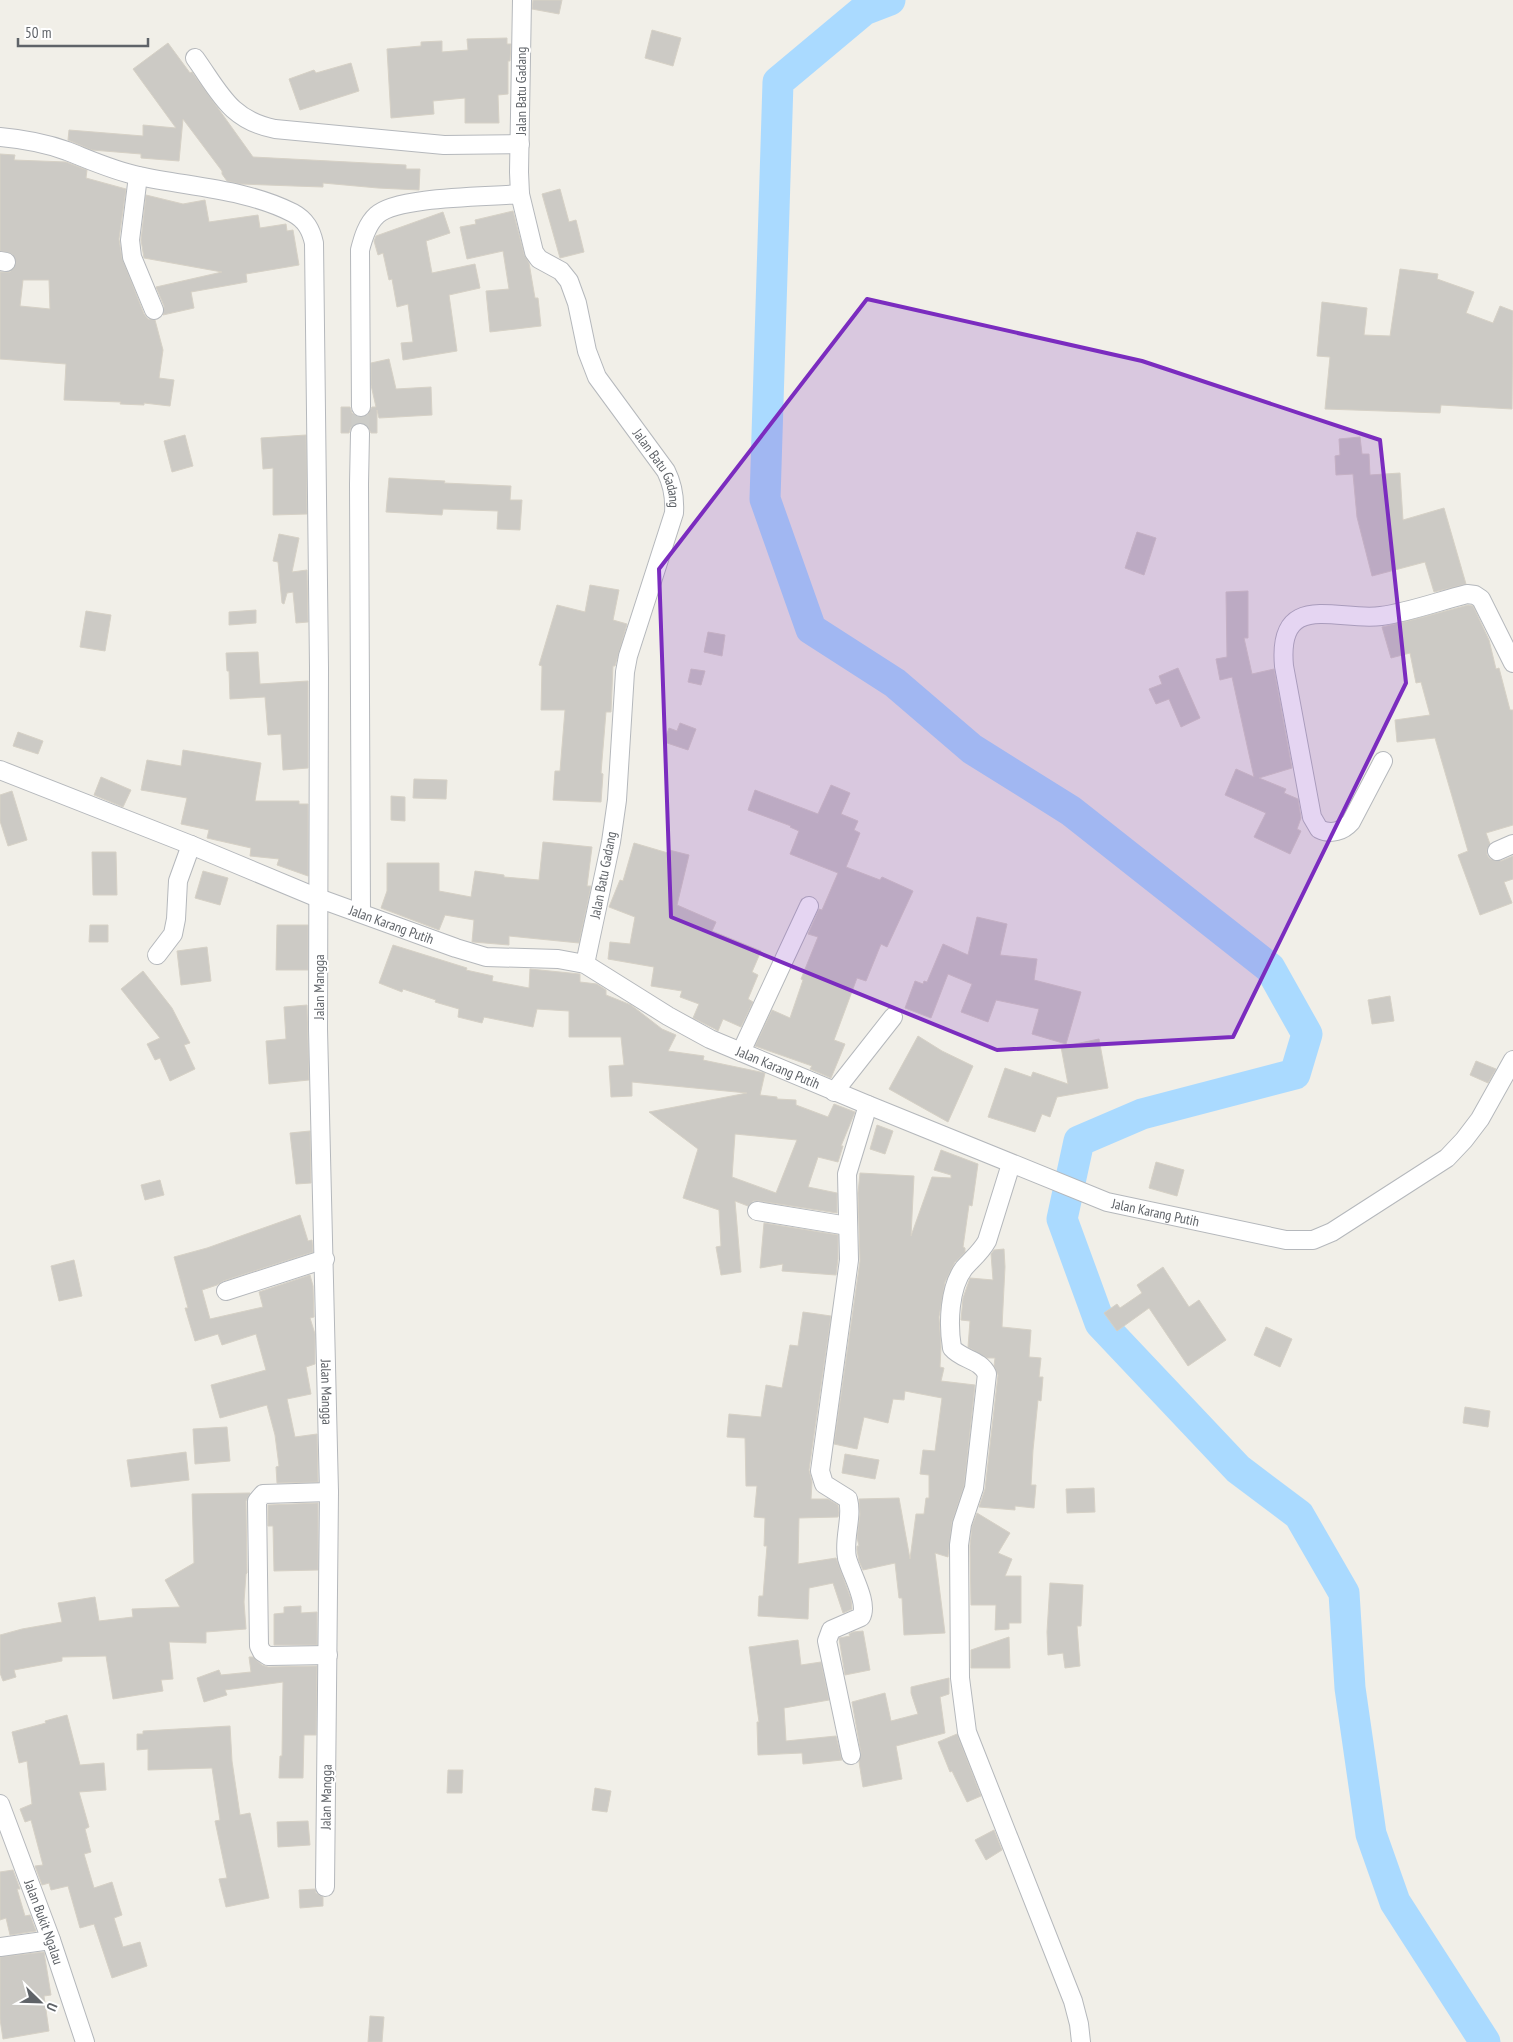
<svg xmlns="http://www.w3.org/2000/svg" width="1513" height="2042" font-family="'PT Sans Narrow',sans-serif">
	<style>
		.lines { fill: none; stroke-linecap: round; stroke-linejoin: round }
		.river { stroke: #aadaff; stroke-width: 31 }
		.building { fill: #cccac5; stroke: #d6d1c6; fill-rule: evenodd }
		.minor-tunnel { stroke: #ccccc8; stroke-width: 18; stroke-dasharray: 18 9; stroke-linecap: butt }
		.minor-casing { stroke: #b5b8bc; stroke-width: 20 }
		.minor { stroke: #fff; stroke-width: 18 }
		.marked { fill: #7b2cbf; fill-opacity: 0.2; stroke: #7b2cbf; stroke-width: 4; stroke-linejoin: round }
		.labels { text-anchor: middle; stroke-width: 4; stroke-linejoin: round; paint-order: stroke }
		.street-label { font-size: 14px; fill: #5f6368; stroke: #fff }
	</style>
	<rect width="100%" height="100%" fill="#f1efe8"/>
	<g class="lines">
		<polyline class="river" points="890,0 864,10 778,82 765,499 811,629 895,683 972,749 1071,811 1270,968 1307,1034 1295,1074 1142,1114 1079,1141 1062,1219 1100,1323 1238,1469 1299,1515 1344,1593 1350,1688 1371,1834 1395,1902 1485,2042"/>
	</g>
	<g class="building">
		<polygon points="533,0 562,0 559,14 532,9"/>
		<polygon points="652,30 681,38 673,66 645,58"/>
		<polygon points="507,38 507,44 511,44 510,61 508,61 508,94 498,95 499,123 465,123 465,98 433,101 434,114 391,118 387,49 421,46 421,42 442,41 442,52 468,50 467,39"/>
		<polygon points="168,43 190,73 192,72 253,157 406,165 406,169 420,169 419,190 378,188 323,183 323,187 294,186 240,184 227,181 222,174 222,171 183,119 179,161 141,158 141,154 92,150 68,140 69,130 143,136 143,125 176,128 133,69"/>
		<polygon points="351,63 359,91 300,110 289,79 314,70 316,73"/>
		<path d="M0,154L15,155L14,160L66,162L87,170L86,178L126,189L119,239L122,258L144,314L148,319L155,320L163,350L159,378L174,380L170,406L144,403V405L120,404L121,402L64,400L66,364L0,359V272H10L16,263L12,254L0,251ZM23,280H49L50,309L20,306Z"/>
		<polygon points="560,189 569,222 576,220 584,252 560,258 542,194"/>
		<polygon points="146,195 183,204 205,200 209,222 258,215 260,228 286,224 287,231 293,230 299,265 246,274 247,282 191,292 194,308 163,315 164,306 156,287 222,272 144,258 141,240"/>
		<polygon points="513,211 524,254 529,263 535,298 538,298 541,326 490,332 486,291 509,289 503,251 467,259 460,227 476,224 475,220"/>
		<polygon points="443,212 450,233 426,241 432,273 475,264 480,288 449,295 457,351 403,360 401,343 413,342 408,304 397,307 392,279 389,280 383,253 378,255 374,241 376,236"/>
		<polygon points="1400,269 1438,274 1437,279 1474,292 1466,313 1493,323 1500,306 1513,311 1512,409 1441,405 1440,413 1325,409 1330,357 1317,356 1322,302 1367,308 1364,335 1390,336"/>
		<polygon points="389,359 396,389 431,387 432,415 379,418 377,410 377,433 371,433 366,424 360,422 351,427 349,433 341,433 341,407 350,407 352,413 361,418 367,416 372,407 376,407 371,385 371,363"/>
		<polygon points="185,435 193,466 172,472 164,441"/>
		<polygon points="306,435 307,514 273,515 273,468 263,469 261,438"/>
		<polygon points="1360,437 1362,454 1369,454 1370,475 1400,473 1403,520 1444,508 1466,584 1434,592 1425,562 1372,576 1357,517 1353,474 1336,475 1335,456 1340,455 1339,439"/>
		<polygon points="389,478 445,481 444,483 511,486 510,500 522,500 520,530 497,529 498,511 443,509 442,515 386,512"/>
		<polygon points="1137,532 1156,538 1144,575 1125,568"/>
		<polygon points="279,534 299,538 292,572 307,570 308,622 296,623 293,592 287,593 284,604 282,603 278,562 273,561"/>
		<polygon points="590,585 619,590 613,620 627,624 615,666 613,666 611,712 606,712 601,773 603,774 601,802 553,800 555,771 560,771 565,710 541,710 542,666 539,665 557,605 585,612"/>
		<polygon points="1248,591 1248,638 1244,638 1252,674 1274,669 1292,768 1259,778 1286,789 1284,793 1298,799 1301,818 1297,829 1301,831 1290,854 1254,837 1266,813 1225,795 1236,769 1254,777 1232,677 1220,680 1216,659 1227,657 1226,592"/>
		<polygon points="1468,605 1473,606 1489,640 1496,669 1499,668 1510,710 1513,710 1513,825 1486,833 1490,844 1487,849 1487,855 1490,859 1501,861 1513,856 1513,879 1504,882 1512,903 1480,915 1458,855 1468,851 1435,738 1397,742 1395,720 1430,715 1421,682 1416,683 1410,653 1391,658 1382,627 1416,619"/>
		<polygon points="256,610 256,623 229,625 229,612"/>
		<polygon points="86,611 111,615 105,651 80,647"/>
		<polygon points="708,632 725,635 722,656 704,652"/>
		<polygon points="258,652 260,684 308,681 308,768 283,770 281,734 268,735 265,697 230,699 229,671 227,671 226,653"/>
		<polygon points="1178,668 1200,718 1181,727 1169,699 1156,704 1149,689 1162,684 1159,676"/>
		<polygon points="691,669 705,671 701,685 688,682"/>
		<polygon points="680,723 696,729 688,750 664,742 669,728 677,731"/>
		<polygon points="18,732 43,741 38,754 13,746"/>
		<polygon points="183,750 261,763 255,801 299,801 299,804 308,804 308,876 277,865 279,859 250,856 251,848 207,838 209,830 181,824 187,798 141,790 147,760 181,766"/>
		<polygon points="101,777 131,790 123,807 94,795"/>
		<polygon points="414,779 447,780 446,799 413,798"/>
		<polygon points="831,785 850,793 841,814 858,821 854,830 860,833 846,867 880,880 882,877 913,891 887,947 881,944 866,981 857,978 834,1040 845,1044 831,1078 810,1069 812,1066 755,1046 772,1010 790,1018 803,980 801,979 818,937 808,934 819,909 822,910 838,873 790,854 799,831 790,827 791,826 748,810 755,790 818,814"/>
		<polygon points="12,791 27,840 8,846 0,821 0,795"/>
		<polygon points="391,796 405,797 405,821 391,820"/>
		<polygon points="543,842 592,847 587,886 591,886 579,943 509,936 509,945 473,942 472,942 474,920 445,915 439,930 381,908 387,891 387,863 439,863 439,891 471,897 475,871 504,875 504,877 539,880"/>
		<polygon points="634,843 668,853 669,850 689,855 677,905 716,922 712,931 761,951 752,972 758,975 748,999 753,1002 741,1027 723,1019 718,1031 715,1029 693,1018 699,1004 680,997 682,991 651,986 654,967 608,959 610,942 630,944 635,917 609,907 620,880 623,881"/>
		<polygon points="92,852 116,852 117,895 93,895"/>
		<polygon points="203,871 228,878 220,905 195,898"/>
		<polygon points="977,917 1007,924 1000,955 1037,959 1034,980 1081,992 1066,1044 1032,1034 1039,1009 996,1000 988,1022 961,1012 972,984 948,974 931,1018 905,1008 915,981 923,984 924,981 927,982 943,944 968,955"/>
		<polygon points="90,925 108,925 108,942 89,942"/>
		<polygon points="277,925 308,925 308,970 276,970"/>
		<path d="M393,945L467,968L466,970L493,976L492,981L529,988L530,969L580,974V982L597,984L606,990V995L631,1005L662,1029L676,1035L668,1051L704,1056L703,1060L765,1073L760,1095L777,1097V1099L796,1100V1105L828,1117L834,1104L855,1112L841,1146H843L838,1162L818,1157L808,1187L837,1193V1213L759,1201H753L748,1206L735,1201L741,1272L721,1275L716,1247L721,1246L719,1210L683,1198L698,1149L649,1112L747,1093L632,1082V1096L611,1097L609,1066L624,1065L621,1037H569V1011L537,1009L533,1027L484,1017L482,1023L458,1017L459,1009L435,1002L436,1000L403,989L402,992L379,983ZM735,1134L797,1140L776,1193L732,1177Z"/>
		<polygon points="207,947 211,981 181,985 177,951"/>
		<polygon points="143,971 172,1008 190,1043 184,1045 195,1069 170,1081 160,1058 155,1060 147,1044 160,1038 121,989"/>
		<polygon points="1390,996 1394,1021 1372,1024 1368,1000"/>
		<polygon points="307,1005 309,1080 269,1084 266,1041 286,1039 284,1007"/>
		<polygon points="918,1036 942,1051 973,1066 948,1122 889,1089"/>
		<polygon points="1099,1039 1108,1088 1057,1097 1050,1117 1042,1114 1035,1132 988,1117 1005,1068 1031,1077 1033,1072 1068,1084 1061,1047"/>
		<polygon points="1476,1061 1496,1069 1488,1083 1470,1075"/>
		<polygon points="877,1125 893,1131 885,1154 870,1149"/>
		<polygon points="310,1131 311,1183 296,1184 290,1133"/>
		<polygon points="941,1150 978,1164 972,1206 969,1205 963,1247 965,1248 965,1252 955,1262 945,1282 939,1317 941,1347 940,1367 944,1368 941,1381 975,1385 964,1486 952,1522 948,1557 935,1553 945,1633 904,1635 902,1598 899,1598 895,1563 863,1570 859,1561 857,1550 857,1546 859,1546 857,1538 860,1514 859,1499 899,1498 910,1559 916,1514 924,1514 926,1498 929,1498 929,1475 920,1474 923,1450 935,1451 942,1398 905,1391 904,1400 893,1399 888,1423 864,1417 857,1449 834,1444 860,1261 858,1193 860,1173 914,1176 911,1236 932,1177 951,1178 951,1175 934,1170"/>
		<polygon points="1156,1162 1184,1170 1177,1196 1149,1188"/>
		<polygon points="160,1180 164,1195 145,1200 141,1185"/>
		<polygon points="300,1215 308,1241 312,1240 313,1252 223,1281 217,1285 202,1290 210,1319 263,1307 259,1292 310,1275 313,1286 314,1317 310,1318 315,1334 315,1364 306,1367 311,1394 287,1399 295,1437 317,1434 318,1482 277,1483 276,1467 279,1466 275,1435 267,1405 220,1418 211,1385 266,1370 256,1334 222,1345 218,1334 195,1341 185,1308 188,1308 174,1257 207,1248"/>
		<polygon points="764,1223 838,1235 838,1259 836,1275 782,1271 783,1264 760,1268"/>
		<polygon points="1004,1249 1005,1267 1002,1327 1031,1330 1029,1357 1041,1358 1039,1377 1043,1377 1041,1401 1038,1400 1033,1450 1031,1485 1036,1485 1034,1508 1015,1506 1015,1510 979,1507 985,1489 998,1375 994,1366 995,1358 987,1358 968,1347 970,1321 961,1320 963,1298 970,1278 993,1280 991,1254 994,1250"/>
		<polygon points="74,1260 82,1296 59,1301 51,1266"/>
		<polygon points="1163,1267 1189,1307 1199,1300 1226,1340 1188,1366 1149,1308 1117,1331 1104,1313 1117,1304 1120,1308 1142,1293 1137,1285"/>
		<polygon points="803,1312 831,1316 809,1470 812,1482 811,1499 828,1499 838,1505 839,1513 838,1517 799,1518 798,1564 836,1558 851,1599 852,1609 843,1613 833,1583 809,1588 808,1619 758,1616 759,1596 763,1596 767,1546 764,1546 765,1518 754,1517 757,1486 746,1486 745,1438 727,1437 729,1414 761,1417 766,1385 782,1388 790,1345 798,1346"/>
		<polygon points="1266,1327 1292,1339 1280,1367 1254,1355"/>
		<polygon points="1465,1407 1490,1411 1488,1427 1463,1423"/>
		<polygon points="227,1427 230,1461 195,1464 193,1429"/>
		<polygon points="186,1452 189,1480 131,1487 127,1460"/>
		<polygon points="845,1454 879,1460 875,1479 842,1473"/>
		<polygon points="1094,1488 1095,1512 1067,1513 1066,1489"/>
		<polygon points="250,1493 246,1501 247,1573 246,1574 244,1602 246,1629 206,1632 206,1643 169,1642 173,1679 161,1680 163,1691 113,1699 106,1656 62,1657 62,1661 14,1670 16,1677 3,1681 0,1673 0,1635 22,1629 62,1622 58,1603 95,1597 99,1621 133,1617 132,1609 180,1607 165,1580 194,1563 192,1494"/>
		<polygon points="318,1503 318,1570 274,1571 273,1526 268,1526 268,1505"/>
		<polygon points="977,1513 1010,1533 998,1553 1012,1559 1005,1576 1021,1576 1021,1623 1009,1623 1009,1629 995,1630 996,1605 971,1605 970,1546 972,1526"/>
		<polygon points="1050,1583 1083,1585 1081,1626 1077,1626 1080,1666 1065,1668 1063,1653 1048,1655 1047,1632"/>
		<polygon points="301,1606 301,1613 317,1612 317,1645 274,1645 274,1614 284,1613 284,1607"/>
		<polygon points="863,1631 870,1670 845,1675 839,1638 850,1636 849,1634 853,1632"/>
		<polygon points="1009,1637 1010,1668 971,1668 971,1650"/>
		<polygon points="798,1640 801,1665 821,1662 829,1700 784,1708 786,1741 836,1736 842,1760 803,1764 802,1753 758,1755 757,1722 759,1722 749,1647"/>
		<polygon points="249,1657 253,1657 262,1665 268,1667 317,1666 316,1735 304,1735 303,1778 279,1778 280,1756 282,1756 283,1682 225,1690 227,1695 204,1702 197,1678 219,1670 221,1675 251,1672"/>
		<polygon points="949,1678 949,1694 940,1697 945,1733 896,1746 902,1779 863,1787 859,1762 861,1753 852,1702 885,1693 891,1721 918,1714 911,1693 911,1687"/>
		<polygon points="67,1715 80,1765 104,1763 106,1790 79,1792 89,1827 85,1829 91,1852 84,1854 94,1888 112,1882 122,1915 114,1918 123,1947 140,1942 147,1966 112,1978 94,1924 80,1928 68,1886 51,1890 49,1883 42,1885 35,1866 43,1865 31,1820 25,1822 20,1809 32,1804 27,1761 19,1763 12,1732 46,1723 45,1721"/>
		<polygon points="230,1726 232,1761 240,1815 250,1813 269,1898 226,1907 219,1879 227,1878 215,1821 220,1820 212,1768 148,1770 148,1749 137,1750 137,1734 143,1734 143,1731"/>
		<polygon points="957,1734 981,1796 967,1802 952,1771 950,1772 938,1742"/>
		<polygon points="448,1770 463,1770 462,1793 447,1793"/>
		<polygon points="595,1788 611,1791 607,1812 592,1810"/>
		<polygon points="308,1821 310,1845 278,1847 277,1822"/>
		<polygon points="994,1830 1002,1850 986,1860 975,1840"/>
		<polygon points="13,1870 20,1889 17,1889 25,1916 30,1915 36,1931 10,1935 6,1918 0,1920 0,1872"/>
		<polygon points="315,1889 316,1893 323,1897 323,1906 300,1908 299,1890"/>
		<polygon points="44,1952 51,1995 44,1996 49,2031 3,2039 0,2019 0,1957"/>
		<polygon points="370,2016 384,2017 382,2042 368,2042"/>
	</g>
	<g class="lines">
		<polyline class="minor-tunnel" points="360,433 361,407"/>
		<defs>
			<g id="minor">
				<path id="s1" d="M522,0L519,172L520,194L534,252L539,259L561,271L569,281L577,303L587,351L597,377L666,471C673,485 675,497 674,513L628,656L625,672L617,800L611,842L585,964"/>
				<path d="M195,58C220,93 230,120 275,129L444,145L520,144"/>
				<path id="s2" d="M0,137C22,139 45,143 67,151C90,160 114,171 139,176C190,187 246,189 293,213C306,220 311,230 314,243L319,667L318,1029L329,1492L325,1887"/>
				<polyline points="138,176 130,240 132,257 154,310"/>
				<polyline points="0,261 6,262"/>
				<path d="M361,407L360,250C363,238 367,224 377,215C397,196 490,197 520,194"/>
				<polyline points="360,433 359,484 361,912"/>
				<path d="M1383,761L1351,822C1343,831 1331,835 1319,829L1312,817L1284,666C1277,589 1338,622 1381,616C1410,612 1439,601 1467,594L1475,595L1481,599L1513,663"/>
				<path id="s3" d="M0,770L191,845L318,898L456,948L486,957L558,959L585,964L668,1016L710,1039L868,1105L1107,1202L1286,1240H1313L1332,1232L1447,1158L1464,1140L1480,1119L1513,1060"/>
				<polyline points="1497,851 1513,844"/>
				<polyline points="157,955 173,934 176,919 178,881 191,845"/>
				<polyline points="741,1052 809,906"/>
				<polyline points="834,1092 893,1017"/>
				<path d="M1011,1164L987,1241C981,1252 972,1259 964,1268C949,1288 948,1324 952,1348C962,1360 980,1359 987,1374L974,1488L962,1524L959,1545L960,1678L967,1732L1073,2001L1079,2024L1081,2042"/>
				<polyline points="757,1211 848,1226"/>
				<polyline points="226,1291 325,1259"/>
				<polyline points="328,1655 268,1656 262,1652 259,1646 257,1501 263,1494 329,1492"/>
				<path d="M851,1755L827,1641L831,1630L861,1617C869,1603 851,1574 847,1558C843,1538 853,1518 848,1499L824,1484L820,1471L849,1260L847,1174L868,1105"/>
				<path id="s4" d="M0,1804L51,1940L85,2042"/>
				<polyline points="0,1947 51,1940"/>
			</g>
		</defs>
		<use href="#minor" class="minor-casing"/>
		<use href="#minor" class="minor"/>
	</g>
	<path class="marked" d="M867,299L1142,361L1380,440L1406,683L1233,1037L997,1050L671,917L659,569Z"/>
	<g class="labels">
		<g class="street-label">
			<text transform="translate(521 91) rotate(-90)" y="5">Jalan Batu Gadang</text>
			<text dy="5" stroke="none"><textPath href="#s1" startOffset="511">Jalan Batu Gadang</textPath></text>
			<text transform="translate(603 875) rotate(-79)" y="5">Jalan Batu Gadang</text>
			<text dy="5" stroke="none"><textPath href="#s3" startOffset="421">Jalan Karang Putih</textPath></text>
			<text transform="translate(319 987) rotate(-90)" y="5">Jalan Mangga</text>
			<text dy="5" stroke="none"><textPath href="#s3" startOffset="840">Jalan Karang Putih</textPath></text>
			<text dy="5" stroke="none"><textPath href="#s3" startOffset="1245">Jalan Karang Putih</textPath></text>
			<text dy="5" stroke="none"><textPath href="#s2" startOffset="1491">Jalan Mangga</textPath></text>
			<text transform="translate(326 1797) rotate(-89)" y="5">Jalan Mangga</text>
			<text dy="5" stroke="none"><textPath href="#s4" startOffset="126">Jalan Bukit Ngalau</textPath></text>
		</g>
	</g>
	<g transform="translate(40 2002) rotate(113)" stroke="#ffffff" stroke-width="4" paint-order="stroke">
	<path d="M0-4L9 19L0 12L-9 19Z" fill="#5f6368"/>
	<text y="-8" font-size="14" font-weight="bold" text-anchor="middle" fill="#5f6368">U</text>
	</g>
	<path d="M18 38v8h130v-8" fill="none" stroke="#5f6368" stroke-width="2.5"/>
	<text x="25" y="38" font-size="15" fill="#5f6368" stroke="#ffffff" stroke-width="4" paint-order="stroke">50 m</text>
</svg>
